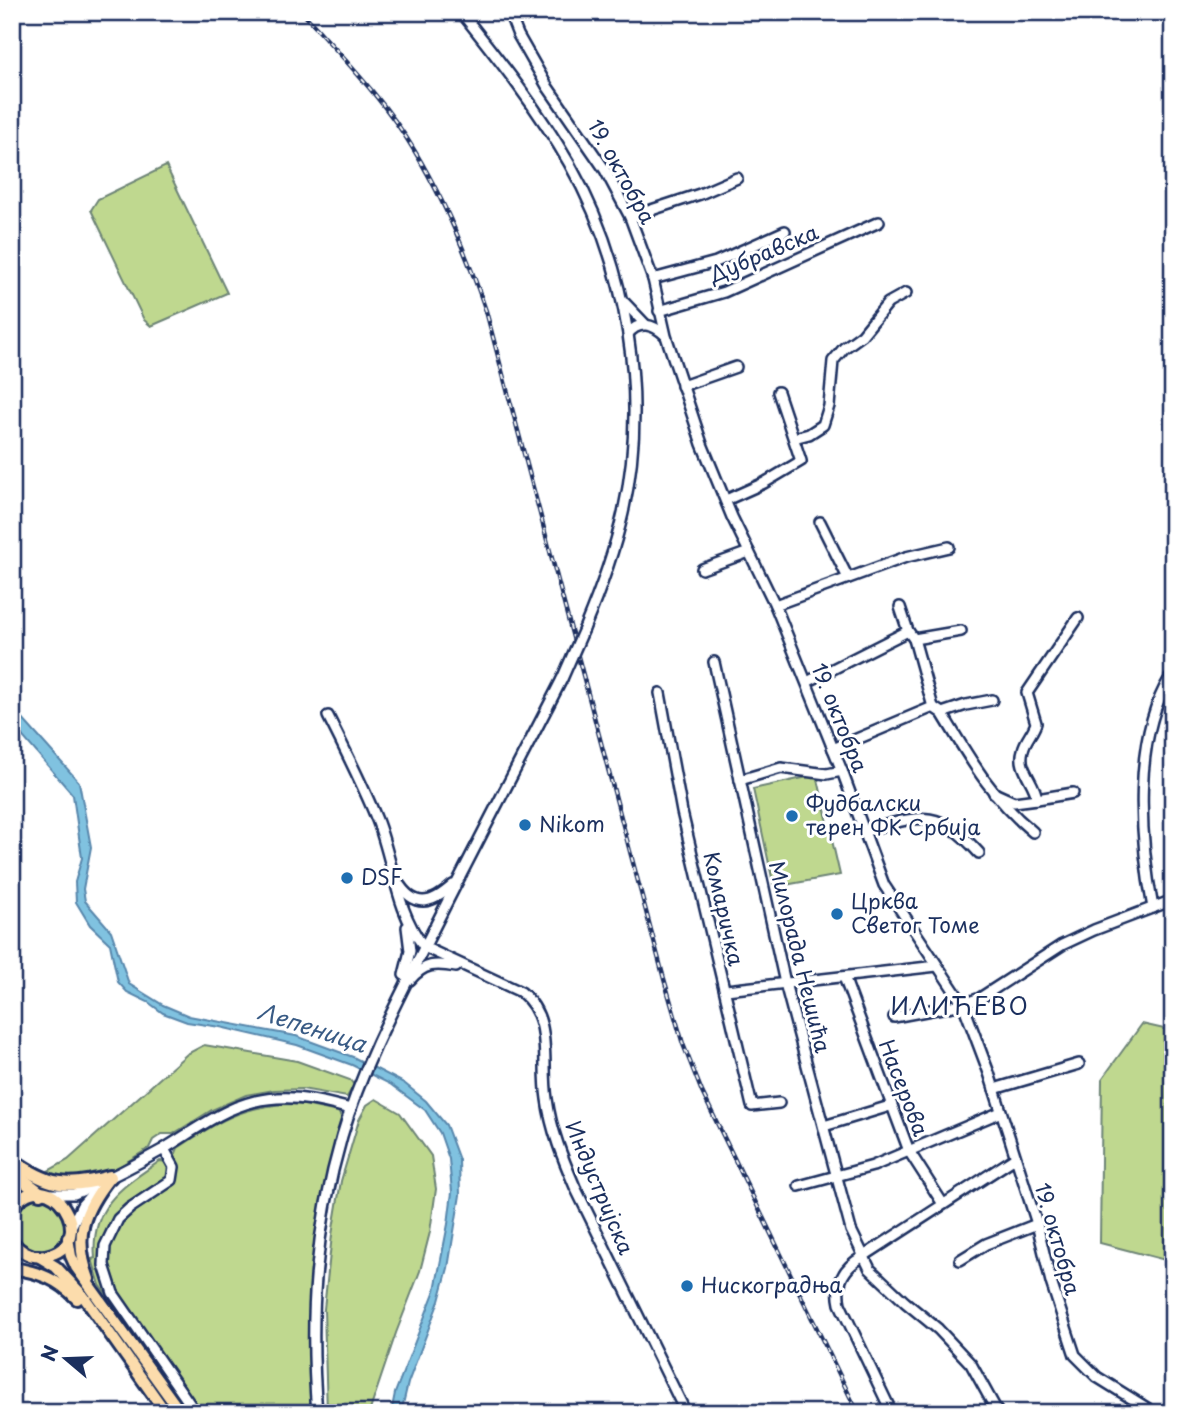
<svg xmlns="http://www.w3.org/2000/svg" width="1185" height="1425" font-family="'Playpen Sans',sans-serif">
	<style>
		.green { fill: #bfd88f; stroke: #6d8476; stroke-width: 2 }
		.water { fill: #80c2e0; stroke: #5887ac; stroke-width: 2 }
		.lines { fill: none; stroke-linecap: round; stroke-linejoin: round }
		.minor-casing { stroke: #1b2f5e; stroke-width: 14 }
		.major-casing { stroke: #1b2f5e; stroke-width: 16 }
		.highway-casing { stroke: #1b2f5e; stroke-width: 18 }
		.minor { stroke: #fff; stroke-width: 9 }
		.major { stroke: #fcdcac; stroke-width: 10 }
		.highway { stroke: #fcdcac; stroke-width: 12 }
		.rail-casing { stroke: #1b2f5e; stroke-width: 4.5 }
		.rail { stroke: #fff; stroke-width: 2; stroke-dasharray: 5; stroke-linecap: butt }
		.minor-bridge-casing { stroke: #1b2f5e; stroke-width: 14; stroke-linecap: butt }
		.minor-bridge { stroke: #fff; stroke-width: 9 }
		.poi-dot { fill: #1f6fb2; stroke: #fff; stroke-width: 2.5 }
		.labels { text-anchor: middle; stroke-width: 6; stroke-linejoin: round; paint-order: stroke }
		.street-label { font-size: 21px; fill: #1b2f5e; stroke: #fff }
		.poi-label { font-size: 21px; fill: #1b2f5e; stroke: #fff; text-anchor: start }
		.water-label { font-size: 23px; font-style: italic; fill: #395b85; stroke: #fff }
		.quarter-label { font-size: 24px; letter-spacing: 2px; fill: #1b2f5e; stroke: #fff }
	</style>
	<rect width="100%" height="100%" fill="#fff"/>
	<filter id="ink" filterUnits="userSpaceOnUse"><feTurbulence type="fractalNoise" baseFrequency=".0143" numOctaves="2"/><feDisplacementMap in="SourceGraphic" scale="14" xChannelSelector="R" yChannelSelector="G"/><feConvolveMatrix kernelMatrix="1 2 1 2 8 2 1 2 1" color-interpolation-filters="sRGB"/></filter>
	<g filter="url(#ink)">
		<g class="green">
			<polygon points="166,166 227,293 151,326 144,320 91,210 98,199"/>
			<polygon points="817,775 840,875 774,887 753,789"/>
			<polygon points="1142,1024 1173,1031 1173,1262 1100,1243 1102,1079"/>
			<polygon points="204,1045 297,1061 350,1080 354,1085 347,1097 302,1089 274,1090 246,1095 212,1110 173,1134 162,1134 153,1140 149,1148 106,1175 81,1180 58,1177 48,1171 68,1160 187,1054"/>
			<polygon points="376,1099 400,1113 431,1156 436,1189 430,1232 420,1271 396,1333 369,1413 327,1413 324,1309 332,1235 341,1181 359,1120 367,1105"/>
			<path d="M286,1104L304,1105L338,1112L342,1118C338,1150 324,1181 319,1212C309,1275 308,1337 311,1401L306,1413H202L114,1286C112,1279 108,1272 107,1265C102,1223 147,1199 176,1180L178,1168L174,1158L178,1148C215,1123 240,1107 286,1104Z"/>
			<path d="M160,1161L167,1162L170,1166V1176L114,1219C102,1238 102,1253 103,1274L195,1413H190L100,1285L92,1259L95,1258C90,1206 122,1187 160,1161Z"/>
			<circle cx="39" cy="1225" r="26"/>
		</g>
		<polygon class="water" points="12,707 79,782 91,847 83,889 85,901 111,931 129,984 163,1005 189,1016 296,1036 353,1057 404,1083 426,1101 446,1125 459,1160 460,1195 448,1268 439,1301 408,1383 401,1413 391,1413 395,1393 435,1290 448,1224 452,1192 449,1159 440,1133 425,1110 390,1084 352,1065 297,1045 220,1027 187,1022 163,1013 148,1002 127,992 118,982 110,944 90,925 76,902 75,882 82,858 73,795 12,724"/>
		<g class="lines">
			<defs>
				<g id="minor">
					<path d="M461,12C500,61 538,109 569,163C628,267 649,396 623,513C614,553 600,591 584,629"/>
					<polyline points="509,12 518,35 547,86 605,170 630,217 653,279 666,336 702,444 732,517 775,605 842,771 884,885 963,1004 989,1073 1037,1224 1051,1282 1075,1355 1097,1377 1155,1413"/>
					<polyline points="630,217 700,194 737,178"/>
					<polyline points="653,279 716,262 785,231"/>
					<polyline points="625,303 645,324"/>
					<polyline points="659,311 724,292 879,222"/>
					<path d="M628,334C639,320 653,324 665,335"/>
					<polyline points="682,386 736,367"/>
					<polyline points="794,438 809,434 823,425 829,406 833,361 844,348 862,335 888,303 906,293"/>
					<polyline points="726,500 764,483 801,461 778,392"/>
					<polyline points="820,522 848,578"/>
					<polyline points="702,569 749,552"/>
					<polyline points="775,605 906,557 949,547"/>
					<polyline points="900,607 908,631"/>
					<polyline points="914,639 933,707"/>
					<polyline points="714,662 785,983 851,1230 870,1269 905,1302 938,1329 971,1364 998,1413"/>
					<polyline points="807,682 908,631 914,639 961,631"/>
					<polyline points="660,693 682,812 752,1106 779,1103"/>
					<path d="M942,713C970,759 991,797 1033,832"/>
					<path d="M328,716C345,750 363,785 377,820C394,863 395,909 424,947L521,992C554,1019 541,1061 547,1099C551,1130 563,1159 575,1187L686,1413"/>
					<polyline points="833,749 933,707 942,713 966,705 992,700"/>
					<polyline points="740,780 781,768 827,774 842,771"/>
					<path d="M994,793L1014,802L1037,799C1035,781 1017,769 1023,750C1025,740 1033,733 1036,723L1027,693L1078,618"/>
					<polyline points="1037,799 1073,793"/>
					<path d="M864,831C919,816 937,806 979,853"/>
					<path d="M397,881C414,909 431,905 453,885"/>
					<path d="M1153,908C1140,840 1132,739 1170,678"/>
					<polyline points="404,975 410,951 407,927"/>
					<polyline points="844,977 909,1151 943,1204"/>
					<path d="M410,980C424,963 436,963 456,967"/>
					<polyline points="726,990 937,966"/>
					<polyline points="894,1017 963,1004 980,998 1062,945 1094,930 1173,900"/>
					<polyline points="994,1089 1079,1064"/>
					<polyline points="824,1126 890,1106"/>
					<polyline points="164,1149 174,1167 172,1180 130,1208 118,1219 105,1246 104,1265 113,1293 196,1413"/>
					<polyline points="799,1186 873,1166 1001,1112"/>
					<path d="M49,1194H74L86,1189C112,1177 137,1164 162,1150C199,1128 232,1100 277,1098C303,1096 327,1103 351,1109"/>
					<polyline points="71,1227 82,1205 98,1187"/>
					<polyline points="960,1260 986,1244 1037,1224"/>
					<path d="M317,1413C309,1315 315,1230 342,1136C362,1068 395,1005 427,942C471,854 517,767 562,679"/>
					<path d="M892,1413L840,1304C836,1286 841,1272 856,1261L1015,1158"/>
				</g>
				<g id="major">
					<path d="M12,1209C49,1155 104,1245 45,1256C31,1258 20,1252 12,1241"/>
					<polyline points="68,1238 71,1256 76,1267 181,1413"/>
					<polyline points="38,1256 56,1267 84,1297 166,1413"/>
					<path d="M12,1268C39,1272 58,1279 77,1299"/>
					<path d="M89,1279C73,1237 83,1211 110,1177"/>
				</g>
				<g id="highway">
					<path d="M12,1160C48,1186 67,1189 110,1177"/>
					<polyline points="12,1172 40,1193"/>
				</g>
			</defs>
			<use href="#minor" class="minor-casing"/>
			<use href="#major" class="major-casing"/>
			<use href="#highway" class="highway-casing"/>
			<use href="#minor" class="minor"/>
			<use href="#major" class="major"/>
			<use href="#highway" class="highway"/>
			<defs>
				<path id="rail" d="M302,12C341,56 384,99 414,150C445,201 467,255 486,311L664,979L683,1044L702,1092L858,1413"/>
			</defs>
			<use href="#rail" class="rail-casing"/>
			<use href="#rail" class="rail"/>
			<defs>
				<polyline id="minor-bridge" points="562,679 584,629"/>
			</defs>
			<use href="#minor-bridge" class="minor-bridge-casing"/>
			<use href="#minor-bridge" class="minor-bridge"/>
		</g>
	</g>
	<g class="poi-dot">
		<circle cx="792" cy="816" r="7"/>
		<circle cx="525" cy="825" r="7"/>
		<circle cx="347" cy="878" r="7"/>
		<circle cx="837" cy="914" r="7"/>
		<circle cx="687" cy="1286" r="7"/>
	</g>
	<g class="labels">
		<g class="street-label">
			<text transform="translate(621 172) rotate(61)" y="7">19. октобра</text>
			<text transform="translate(764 254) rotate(-23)" y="7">Дубравска</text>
			<text transform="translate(839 718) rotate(68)" y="7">19. октобра</text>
			<text transform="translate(723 909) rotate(77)" y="7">Комаричка</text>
			<text transform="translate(799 957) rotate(76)" y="7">Милорада Нешића</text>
			<text transform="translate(903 1088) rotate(69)" y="7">Насерова</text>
			<text transform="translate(599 1188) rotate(67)" y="7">Индустријска</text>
			<text transform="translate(1057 1239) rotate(74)" y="7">19. октобра</text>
		</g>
		<g class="poi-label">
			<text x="806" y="811">Фудбалски<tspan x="806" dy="24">терен ФК Србија</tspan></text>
			<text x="539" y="832">Nikom</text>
			<text x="361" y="885">DSF</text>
			<text x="851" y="909">Црква<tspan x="851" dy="24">Светог Томе</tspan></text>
			<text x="701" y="1293">Нискоградња</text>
		</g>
		<g class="water-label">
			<text transform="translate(312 1028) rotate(18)" y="8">Лепеница</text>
		</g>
		<g class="quarter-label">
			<text x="960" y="1015">ИЛИЋЕВО</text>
		</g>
	</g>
	<rect width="1185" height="1425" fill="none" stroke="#fff" stroke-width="42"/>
	<rect x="21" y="21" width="1143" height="1383" fill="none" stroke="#1b2f5e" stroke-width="2.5" filter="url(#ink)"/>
	<g transform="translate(66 1359) rotate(289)" stroke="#ffffff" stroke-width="5" paint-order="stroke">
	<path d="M0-5L12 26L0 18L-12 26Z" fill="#1b2f5e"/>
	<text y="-10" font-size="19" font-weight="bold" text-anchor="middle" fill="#1b2f5e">N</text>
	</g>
</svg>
